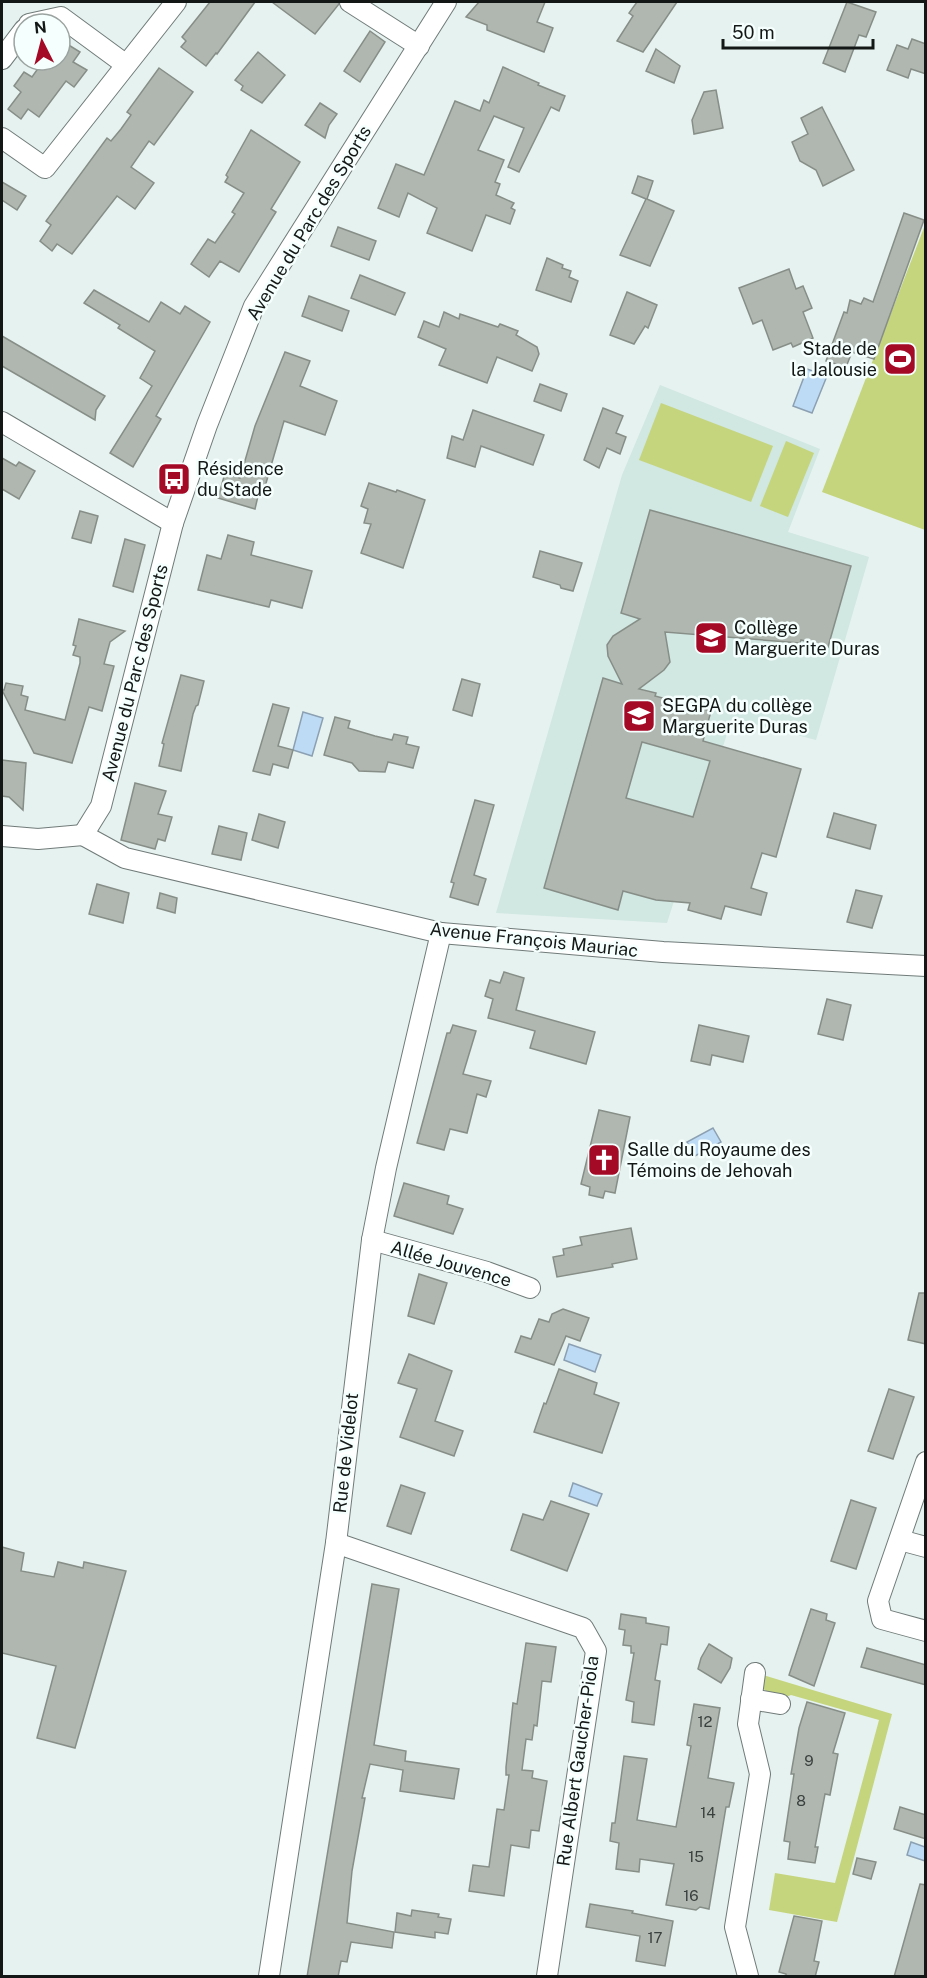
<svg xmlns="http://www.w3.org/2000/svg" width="927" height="1978" font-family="'Public Sans',sans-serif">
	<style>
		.built { fill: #d1e7e2 }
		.green { fill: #c5d57d }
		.water { fill: #bedbf5; stroke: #8ba0b2; stroke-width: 1.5 }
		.building { fill: #afb7b0; stroke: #878e88; stroke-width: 1.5; fill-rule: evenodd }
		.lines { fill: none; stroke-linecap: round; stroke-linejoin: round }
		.minor-casing { stroke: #707b79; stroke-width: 22 }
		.minor { stroke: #fff; stroke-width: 20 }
		.labels { text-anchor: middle; stroke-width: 5; stroke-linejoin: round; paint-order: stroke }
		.number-label { font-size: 15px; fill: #3a403d }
		.street-label { font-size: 18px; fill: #131817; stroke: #f5fffd }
		.poi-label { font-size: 18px; fill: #131817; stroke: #f5fffd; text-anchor: start }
	</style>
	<rect width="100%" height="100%" fill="#e6f2ef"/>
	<polygon class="built" points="660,385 820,449 788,532 869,557 816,740 732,718 667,923 496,913 622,475"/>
	<g class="green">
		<polygon points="925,225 925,530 822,492"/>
		<polygon points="661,403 773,446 751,502 639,460"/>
		<polygon points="786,441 814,453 788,517 760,506"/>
		<path d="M763,1675L892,1714L837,1922L769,1910L775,1873L835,1883L879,1720L791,1695C779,1701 771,1695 761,1687Z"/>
	</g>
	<g class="water">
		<polygon points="807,369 827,376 812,413 793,406"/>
		<polygon points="303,712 323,718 312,756 293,750"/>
		<polygon points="713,1128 721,1142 695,1156 687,1142"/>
		<polygon points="569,1344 601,1355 595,1372 564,1360"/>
		<polygon points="573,1483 602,1494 597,1506 569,1496"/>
		<polygon points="911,1842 925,1847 925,1861 907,1855"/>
	</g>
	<g class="building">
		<polygon points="210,2 255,2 217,54 216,53 206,66 181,47 186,41 182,37"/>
		<polygon points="272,2 338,2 339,4 315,34"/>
		<polygon points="479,2 545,2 537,22 553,28 544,52 487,30 487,25 466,17"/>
		<polygon points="637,2 677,2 643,52 617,41 633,16 629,13"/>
		<polygon points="847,2 876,12 866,37 859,35 845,72 823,63"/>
		<polygon points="370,31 385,42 360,82 344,71"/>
		<polygon points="912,39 926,44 926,74 911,69 908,78 887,70 897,45 908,49"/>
		<polygon points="67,44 80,52 73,62 87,70 74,87 66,81 39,117 28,109 21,119 8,109 21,92 14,86 24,72 32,77 44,60 60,60 60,53"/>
		<polygon points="656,49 680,66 674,83 646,71"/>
		<polygon points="258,52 285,75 262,103 241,90 243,86 235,80"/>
		<polygon points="503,67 539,83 538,85 565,96 559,111 551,107 519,172 508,167 524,128 494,116 478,150 504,160 495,182 500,184 496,195 514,203 511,208 515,210 510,224 486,215 472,251 427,233 437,208 408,193 399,217 378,208 396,164 424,175 455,101 480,111 484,100 489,103"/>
		<polygon points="159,68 193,92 154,145 149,141 131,167 154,183 135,209 117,196 72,254 57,244 52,251 40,241 51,225 46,221 107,138 111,141 121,129 131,115 127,112"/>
		<polygon points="716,90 723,128 694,134 692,120 704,92"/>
		<polygon points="320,103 337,114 329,125 325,138 305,125"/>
		<polygon points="822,107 854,170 823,186 816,170 800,161 792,142 808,134 801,118"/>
		<polygon points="251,130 300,162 271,209 276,212 239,272 220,261 209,277 191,264 208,239 215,243 235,214 232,212 244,193 225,182 228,177 226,175"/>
		<polygon points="638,176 653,181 647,199 674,211 650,266 620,255 646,199 632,193"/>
		<polygon points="2,182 26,196 17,210 2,200"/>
		<polygon points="904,213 924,220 874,359 852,352 846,367 826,361 844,312 847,313 850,300 861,304 864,298 873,302"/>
		<polygon points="338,227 376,241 369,260 331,246"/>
		<polygon points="547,258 563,265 562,268 571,271 569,277 578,281 571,302 536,290"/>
		<polygon points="789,269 796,289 803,286 812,308 803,312 813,338 793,347 791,343 773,350 762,320 753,324 739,288"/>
		<polygon points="360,275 405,293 395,315 351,298"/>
		<polygon points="94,290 149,322 161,302 180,314 185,306 210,322 156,416 161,419 133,467 110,453 152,386 140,378 155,351 118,328 120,325 84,303"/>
		<polygon points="627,292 657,305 648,328 645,326 634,344 610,335"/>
		<polygon points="309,296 349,311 342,331 302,316"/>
		<polygon points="444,312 459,319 460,314 498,327 500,324 518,331 516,335 537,347 539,354 532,371 497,357 487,383 439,365 446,349 418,337 424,321 439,327"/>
		<polygon points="2,336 105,396 96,410 95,420 2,366"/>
		<polygon points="285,352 310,361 300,386 337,401 325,435 284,421 262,497 258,496 255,509 218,498 225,473 240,478 255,426"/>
		<polygon points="540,384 567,394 561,411 534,401"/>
		<polygon points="603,408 623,416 616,433 626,437 620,454 607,448 599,468 584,460"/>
		<polygon points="473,410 544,435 533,465 481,446 475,467 447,458 452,436 463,440"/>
		<polygon points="2,458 16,466 19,462 35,471 19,499 2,489"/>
		<polygon points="369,483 396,492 397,490 425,500 403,568 361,553 371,524 364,523 368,509 361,506"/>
		<path d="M650,510L851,566L828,647L801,640L800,643L665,632L670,662L664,670L639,689L656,693L655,696L711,711L703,741L801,769L776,857L762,853L751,888L767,893L761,915L725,906L721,919L688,910L690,903L656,900L623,891L618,910L544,888L603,678L622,684L608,656L607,645L613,636L640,619L621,613ZM642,742L710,761L693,817L626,798Z"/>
		<polygon points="80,511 98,516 91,543 72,538"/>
		<polygon points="228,535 254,542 251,555 312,571 302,608 271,600 269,607 198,590 207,555 221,559"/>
		<polygon points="125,539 145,545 133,592 113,586"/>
		<polygon points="540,551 582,563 573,591 561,588 560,585 533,577"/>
		<polygon points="79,619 125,631 110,642 104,664 114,666 102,711 89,707 72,763 34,753 2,690 4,690 6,683 23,686 21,695 28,697 25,710 65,720 80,663 80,657 73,655 76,646 73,645"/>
		<polygon points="181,675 204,681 198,705 196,706 193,714 181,771 159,766 164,744 162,743"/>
		<polygon points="462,679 480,684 472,716 453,710"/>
		<polygon points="273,704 289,708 278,746 293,750 288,768 273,764 270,775 253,771"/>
		<polygon points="335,717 350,721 348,728 375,736 392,740 394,734 408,737 406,744 419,747 413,768 388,762 385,772 359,771 352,763 324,755"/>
		<polygon points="2,760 26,763 23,810 9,797 2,796"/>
		<polygon points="135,783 166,791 158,814 172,817 165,841 158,839 155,849 121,840"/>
		<polygon points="475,800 494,805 474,875 486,879 478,905 450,897 454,883 451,882"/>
		<polygon points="834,813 876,825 870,849 827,837"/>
		<polygon points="259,814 285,822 278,848 252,840"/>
		<polygon points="219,826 247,833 241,860 212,854"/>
		<polygon points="97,884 129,893 123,923 89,914"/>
		<polygon points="856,890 882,896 872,928 847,922"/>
		<polygon points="160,893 177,898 175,913 157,908"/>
		<polygon points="504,972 524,978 516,1010 595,1032 586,1064 530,1048 535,1031 488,1018 493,999 485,996 490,980 500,983"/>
		<polygon points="827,999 851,1005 843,1040 818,1034"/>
		<polygon points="453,1025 476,1031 463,1074 491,1081 486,1097 477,1094 467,1133 450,1129 444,1150 417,1143 447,1033 450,1033"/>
		<polygon points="699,1025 749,1036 743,1062 712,1055 710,1065 691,1061"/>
		<polygon points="599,1110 630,1117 615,1193 605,1191 603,1198 589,1195 590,1187 581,1184"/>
		<polygon points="404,1183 449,1196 447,1204 463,1209 453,1234 394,1216"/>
		<polygon points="631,1228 637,1259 612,1264 613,1267 557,1277 553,1257 564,1255 563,1249 582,1245 580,1237"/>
		<polygon points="419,1274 447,1283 434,1324 408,1316"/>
		<polygon points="919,1293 926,1293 926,1344 908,1340"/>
		<polygon points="563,1309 589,1318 580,1341 566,1336 554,1365 515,1352 521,1336 531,1339 539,1319 549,1322 552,1314"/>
		<polygon points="409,1354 452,1371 435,1421 463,1431 454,1456 400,1437 417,1389 398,1383"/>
		<polygon points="559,1369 597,1383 594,1394 619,1403 602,1453 534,1432 544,1403 546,1404"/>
		<polygon points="889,1389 914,1397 893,1459 868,1451"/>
		<polygon points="401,1485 425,1493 411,1534 387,1526"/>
		<polygon points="851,1500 876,1508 856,1569 831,1561"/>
		<polygon points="551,1501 589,1514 567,1571 511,1550 523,1514 543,1520"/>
		<polygon points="2,1547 24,1553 21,1571 54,1577 58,1562 83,1568 84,1562 126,1571 75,1748 37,1738 56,1666 2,1653"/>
		<polygon points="372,1584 399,1589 374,1745 406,1751 405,1761 459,1769 454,1799 400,1791 403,1770 370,1764 362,1798 365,1798 352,1871 347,1923 394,1932 392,1948 351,1942 347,1962 341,1961 338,1977 307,1977"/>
		<polygon points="811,1609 827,1614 826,1620 835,1623 814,1686 789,1675"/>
		<polygon points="621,1614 646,1618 646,1623 669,1627 667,1645 661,1644 655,1680 660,1681 654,1725 632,1722 634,1702 626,1700 634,1653 631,1653 631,1646 623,1645 625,1630 619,1629"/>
		<polygon points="526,1643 556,1647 551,1682 542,1681 537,1726 534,1725 532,1740 526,1739 522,1770 533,1771 532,1778 547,1781 539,1831 531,1830 529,1848 511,1845 504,1896 469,1891 473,1865 489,1867 497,1809 504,1810 509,1775 506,1775 506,1767 513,1703 517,1704"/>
		<polygon points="709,1644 732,1658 730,1668 721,1683 698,1669 701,1658"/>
		<polygon points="867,1648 926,1665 926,1685 861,1667"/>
		<polygon points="807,1702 845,1713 833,1753 838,1754 830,1795 825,1794 815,1847 818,1847 815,1863 788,1859 790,1842 784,1841 794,1774 791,1774 799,1728"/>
		<polygon points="694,1704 720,1708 708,1778 734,1783 729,1807 726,1807 709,1909 700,1907 696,1910 666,1905 674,1864 640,1859 639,1872 616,1869 619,1843 610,1841 612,1823 615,1823 624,1756 647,1759 637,1820 676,1827 691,1746 687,1745"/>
		<polygon points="900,1807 926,1815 926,1839 894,1829"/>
		<polygon points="857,1858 876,1862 871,1879 853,1874"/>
		<polygon points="920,1884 926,1885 926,1977 894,1977"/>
		<polygon points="590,1904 633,1911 632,1913 673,1921 665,1966 636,1961 640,1936 586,1927"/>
		<polygon points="412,1910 439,1914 438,1917 451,1919 448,1934 435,1932 435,1938 395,1932 397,1913 411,1916"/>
		<polygon points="794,1916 822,1921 814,1961 819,1962 815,1977 786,1977 786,1974 779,1972"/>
	</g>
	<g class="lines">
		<defs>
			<g id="minor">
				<polyline points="350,2 419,46"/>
				<polyline points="29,24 61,17 125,64"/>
				<polyline points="2,59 24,30"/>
				<polyline points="2,138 45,168 176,2"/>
				<polyline points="2,422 173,523"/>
				<polyline points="83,835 101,806 173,523 207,425 254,306 446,2"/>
				<polyline points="83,835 125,858 441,933 663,952 926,966"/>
				<polyline points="2,836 38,839 83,835"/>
				<polyline points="372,1240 487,1272 530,1288"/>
				<polyline points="926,1462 878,1601 882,1619 926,1631"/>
				<polyline points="900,1540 926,1547"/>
				<polyline points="336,1543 583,1628 596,1651 547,1976"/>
				<polyline points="751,1699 780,1704"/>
				<polyline points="269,1976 336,1543 372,1240 386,1168 441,933"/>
				<polyline points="748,1976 735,1927 760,1774 748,1724 755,1673"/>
			</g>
		</defs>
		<use href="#minor" class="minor-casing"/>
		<use href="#minor" class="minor"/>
	</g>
	<defs>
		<symbol id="stadium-square" viewBox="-11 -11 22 22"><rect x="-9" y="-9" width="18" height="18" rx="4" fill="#a40926" stroke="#f5fffd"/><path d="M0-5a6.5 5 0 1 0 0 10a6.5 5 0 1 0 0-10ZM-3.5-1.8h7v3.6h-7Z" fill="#fff"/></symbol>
		<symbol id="bus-square" viewBox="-11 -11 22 22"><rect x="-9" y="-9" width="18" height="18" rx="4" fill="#a40926" stroke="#f5fffd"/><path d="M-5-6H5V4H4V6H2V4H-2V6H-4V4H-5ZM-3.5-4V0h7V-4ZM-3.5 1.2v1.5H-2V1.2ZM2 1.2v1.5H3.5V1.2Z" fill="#fff"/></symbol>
		<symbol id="school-square" viewBox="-11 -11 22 22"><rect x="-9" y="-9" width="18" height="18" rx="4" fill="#a40926" stroke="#f5fffd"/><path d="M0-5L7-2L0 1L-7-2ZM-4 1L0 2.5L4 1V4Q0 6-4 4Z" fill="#fff"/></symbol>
		<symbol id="church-square" viewBox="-11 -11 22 22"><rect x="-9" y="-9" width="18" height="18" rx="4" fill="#a40926" stroke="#f5fffd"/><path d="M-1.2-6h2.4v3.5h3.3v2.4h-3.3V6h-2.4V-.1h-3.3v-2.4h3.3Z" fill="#fff"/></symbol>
	</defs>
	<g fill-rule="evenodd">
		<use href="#stadium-square" x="881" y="340" width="38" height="38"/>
		<use href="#bus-square" x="155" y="460" width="38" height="38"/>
		<use href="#school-square" x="692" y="619" width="38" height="38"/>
		<use href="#school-square" x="620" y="697" width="38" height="38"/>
		<use href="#church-square" x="585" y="1141" width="38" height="38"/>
	</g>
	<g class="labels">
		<g class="number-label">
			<text x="705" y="1727">12</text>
			<text x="809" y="1766">9</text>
			<text x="801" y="1806">8</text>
			<text x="708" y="1818">14</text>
			<text x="696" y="1862">15</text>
			<text x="691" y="1901">16</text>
			<text x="655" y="1943">17</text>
		</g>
		<g class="street-label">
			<text transform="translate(309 223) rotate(-59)" y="6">Avenue du Parc des Sports</text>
			<text transform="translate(135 673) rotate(-76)" y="6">Avenue du Parc des Sports</text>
			<text transform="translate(534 940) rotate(6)" y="6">Avenue François Mauriac</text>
			<text transform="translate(451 1264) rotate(16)" y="6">Allée Jouvence</text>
			<text transform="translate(346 1453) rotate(-84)" y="6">Rue de Videlot</text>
			<text transform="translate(578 1761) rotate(-82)" y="6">Rue Albert Gaucher-Piola</text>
		</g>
		<g class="poi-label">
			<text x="877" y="355" text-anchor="end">Stade de<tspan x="877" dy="21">la Jalousie</tspan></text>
			<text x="197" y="475">Résidence<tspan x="197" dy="21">du Stade</tspan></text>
			<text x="734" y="634">Collège<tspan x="734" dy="21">Marguerite Duras</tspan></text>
			<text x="662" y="712">SEGPA du collège<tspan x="662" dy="21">Marguerite Duras</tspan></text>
			<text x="627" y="1156">Salle du Royaume des<tspan x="627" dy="21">Témoins de Jehovah</tspan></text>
		</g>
	</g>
	<rect width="927" height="1978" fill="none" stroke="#131817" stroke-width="6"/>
	<g transform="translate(42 42) rotate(354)"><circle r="28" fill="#f5fffd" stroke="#9ba3a1" stroke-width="1.5"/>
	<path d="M0-4.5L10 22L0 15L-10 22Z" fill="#a40926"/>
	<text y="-9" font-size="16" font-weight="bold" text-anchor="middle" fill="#131817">N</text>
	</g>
	<path d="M723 39v9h150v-9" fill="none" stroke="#131817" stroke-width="3"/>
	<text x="732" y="39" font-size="18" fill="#131817" stroke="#f5fffd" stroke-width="4.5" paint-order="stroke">50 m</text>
</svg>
